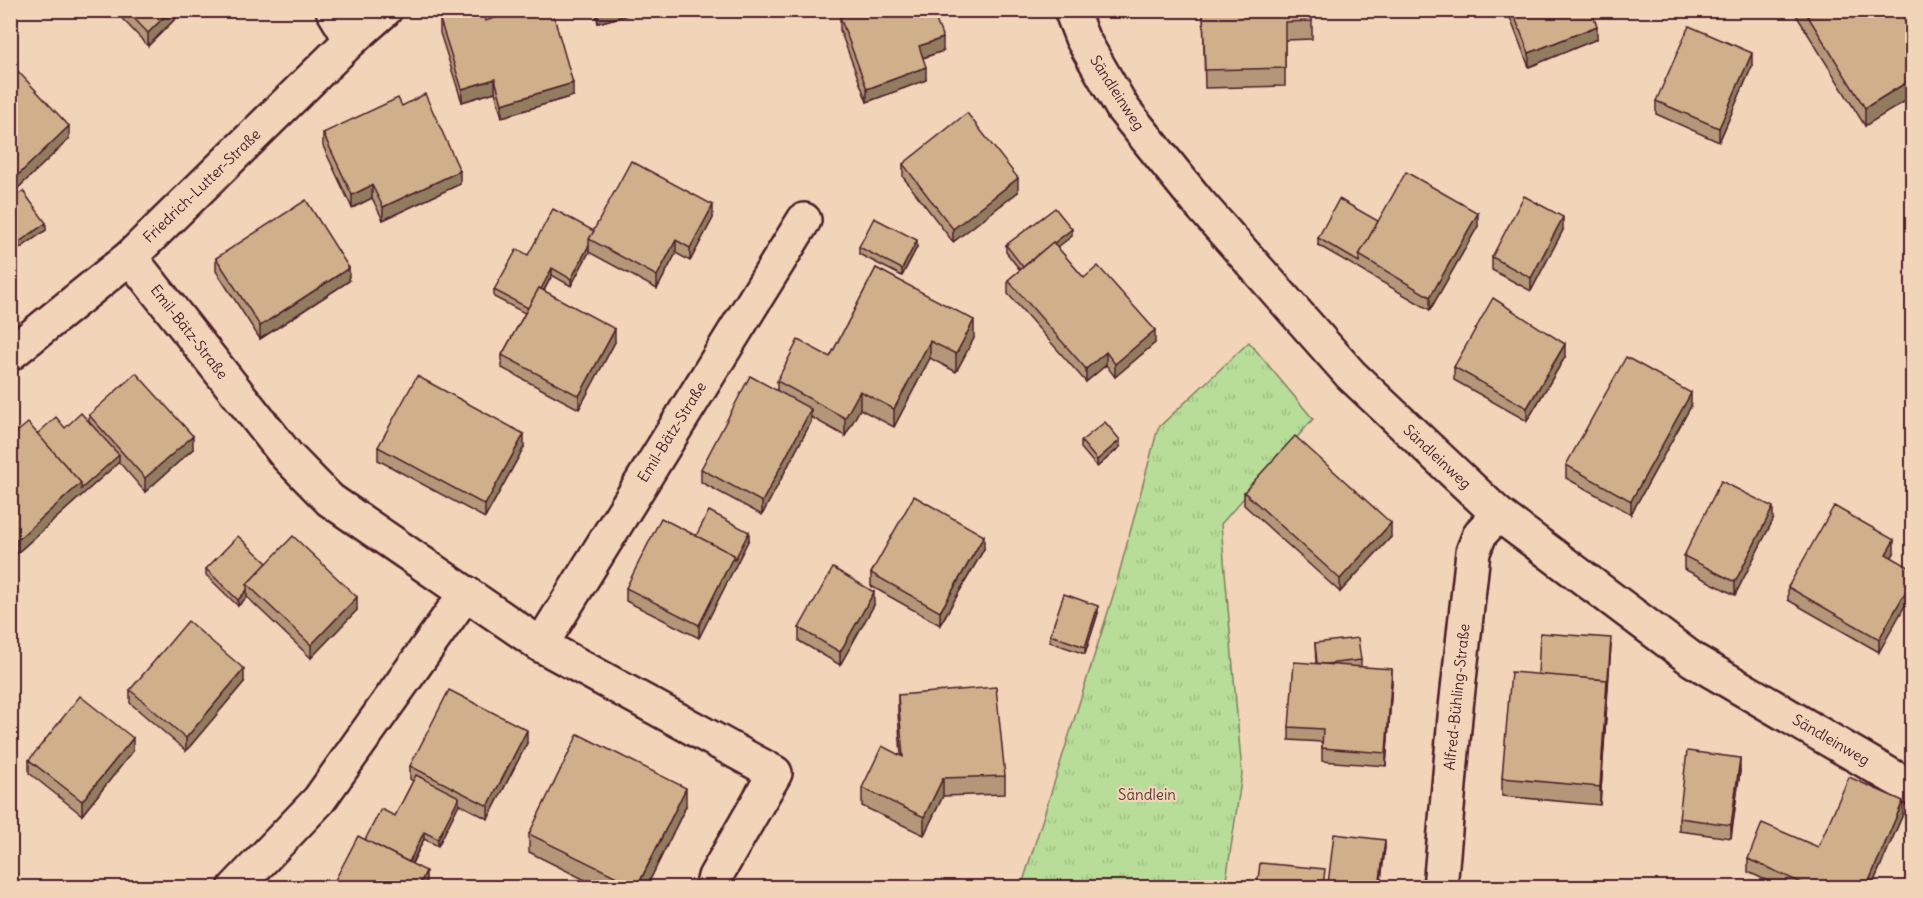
<svg xmlns="http://www.w3.org/2000/svg" width="1923" height="898" font-family="Delius,sans-serif">
	<style>
		.grass { fill: url(#grass-tufts); stroke: #807e62; stroke-width: 1.5 }
		.lines { fill: none; stroke-linecap: round; stroke-linejoin: round }
		.minor-casing { stroke: #4a1f2b; stroke-width: 38 }
		.minor { stroke: #f2d4b8; stroke-width: 33 }
		.wall { fill: #b39778; stroke: #4a1f2b; stroke-width: 1.5 }
		.shaded-wall { fill: #927b61; stroke: #4a1f2b; stroke-width: 1.5 }
		.building { fill: #d0b08b; stroke: #4a1f2b; stroke-width: 1.5 }
		.labels { text-anchor: middle; stroke-width: 4.5; stroke-linejoin: round; paint-order: stroke }
		.street-label { font-size: 15px; fill: #4a1f2b; stroke: #f2d4b8 }
		.park-label { font-size: 15px; fill: #5a3c3b; stroke: #f2d4b8 }
	</style>
	<defs>
		<pattern id="grass-tufts" width="24" height="20" patternUnits="userSpaceOnUse" patternTransform="scale(1.5)"><rect width="24" height="20" fill="#b7dd98"/><path d="M3 7l-1-3M5 7V3M7 7l1-3M15 17l-1-3M17 17v-4M19 17l1-3" fill="none" stroke="#9fbd83"/></pattern>
	</defs>
	<rect width="100%" height="100%" fill="#f2d4b8"/>
	<filter id="ink" filterUnits="userSpaceOnUse"><feTurbulence type="fractalNoise" baseFrequency=".0167" numOctaves="2"/><feDisplacementMap in="SourceGraphic" scale="12" xChannelSelector="R" yChannelSelector="G"/><feConvolveMatrix kernelMatrix="1 2 1 2 8 2 1 2 1" color-interpolation-filters="sRGB"/></filter>
	<g filter="url(#ink)">
		<polygon class="grass" points="1249,342 1313,419 1221,524 1242,774 1225,887 1021,888 1113,596 1158,428"/>
		<g class="lines">
			<defs>
				<g id="minor">
					<polyline points="333,10 351,40"/>
					<polyline points="1071,10 1082,38 1123,109 1198,202 1351,375 1498,514 1693,660 1912,788"/>
					<polyline points="130,257 287,456 330,500 541,645 775,773 715,877 712,888"/>
					<polyline points="10,354 130,257 351,40 385,10"/>
					<polyline points="541,645 804,220"/>
					<polyline points="235,888 319,800 466,593"/>
					<polyline points="1440,888 1455,717 1473,552 1480,534 1498,514"/>
				</g>
			</defs>
			<use href="#minor" class="minor-casing"/>
			<use href="#minor" class="minor"/>
		</g>
		<g class="wall">
			<polygon points="114,10 184,10 148,46"/>
			<polygon points="595,10 645,10 598,23"/>
			<polygon points="1203,10 1312,10 1312,39 1285,40 1285,86 1205,88"/>
			<polygon points="1507,10 1591,10 1597,39 1529,67"/>
			<polygon points="1793,10 1899,10 1865,126"/>
			<polygon points="840,17 943,51 923,58 926,80 867,102 840,30"/>
			<polygon points="440,20 573,96 502,117 495,92 462,102 440,33"/>
			<polygon points="1752,66 1719,142 1656,114 1656,101"/>
			<polygon points="10,68 69,139 15,191 10,186"/>
			<polygon points="402,106 460,184 383,220 372,198 352,208 323,146 323,133"/>
			<polygon points="903,164 1018,192 953,242 903,177"/>
			<polygon points="10,200 46,230 19,249 10,237"/>
			<polygon points="713,218 690,261 676,253 657,289 589,252 571,286 552,275 544,291 615,342 579,409 502,368 502,355 525,313 494,297 494,290 528,255 594,231"/>
			<polygon points="1378,221 1478,226 1430,310 1318,245 1318,238"/>
			<polygon points="1563,230 1531,291 1492,270 1492,257"/>
			<polygon points="1072,236 1057,247 1084,278 1155,343 1115,377 1106,365 1086,382 1008,294 1008,280 1020,270 1006,252 1006,245"/>
			<polygon points="859,247 917,247 902,276 859,254"/>
			<polygon points="216,258 349,281 260,339 216,271"/>
			<polygon points="876,268 974,338 956,372 930,358 894,427 860,409 845,436 811,417 811,422 762,515 701,482 701,469 777,391 777,381 830,357"/>
			<polygon points="1565,357 1527,421 1454,380 1454,367"/>
			<polygon points="1691,406 1631,514 1566,478 1566,465"/>
			<polygon points="89,415 193,449 145,492 119,462 16,554 10,548 10,438 65,428 89,422"/>
			<polygon points="1081,441 1120,447 1097,467 1081,448"/>
			<polygon points="378,447 524,447 485,518 378,460"/>
			<polygon points="1244,492 1391,537 1340,592 1244,505"/>
			<polygon points="1773,520 1735,595 1684,569 1684,556"/>
			<polygon points="696,536 749,539 699,638 626,601 626,588"/>
			<polygon points="984,549 940,625 871,586 871,573"/>
			<polygon points="1894,553 1892,557 1879,652 1788,600 1788,587"/>
			<polygon points="267,563 357,610 311,658 247,597 238,606 206,575 206,569"/>
			<polygon points="874,605 840,665 799,641 799,628"/>
			<polygon points="1098,613 1085,654 1050,642 1050,635"/>
			<polygon points="1315,643 1361,660 1361,667 1392,682 1386,766 1322,761 1322,742 1289,740 1289,727 1316,663"/>
			<polygon points="1611,645 1600,805 1502,796 1502,778 1538,675"/>
			<polygon points="244,682 186,751 130,703 130,690"/>
			<polygon points="898,695 1005,776 1005,794 943,796 924,835 862,806 862,788 901,756 898,713"/>
			<polygon points="527,743 488,819 459,804 438,846 424,839 412,864 426,884 424,888 331,888 365,840 395,816 413,781 410,779 410,766"/>
			<polygon points="133,751 82,815 29,773 29,760"/>
			<polygon points="1740,771 1731,838 1679,831 1679,818"/>
			<polygon points="686,806 646,888 601,888 529,852 529,834"/>
			<polygon points="1903,814 1871,888 1783,888 1748,872 1748,859 1818,847"/>
			<polygon points="1385,847 1380,888 1328,888 1328,884"/>
		</g>
		<g class="shaded-wall">
			<polygon points="171,10 184,10 148,46 148,33"/>
			<polygon points="598,10 645,10 598,23"/>
			<polygon points="1597,26 1597,39 1529,67 1529,53"/>
			<polygon points="943,38 943,51 919,59 919,46"/>
			<polygon points="1752,53 1752,66 1719,142 1719,128"/>
			<polygon points="926,67 926,80 867,102 867,89"/>
			<polygon points="495,79 495,92 462,102 462,89"/>
			<polygon points="1912,79 1912,97 1865,126 1865,108"/>
			<polygon points="573,83 573,96 502,117 502,104"/>
			<polygon points="69,126 69,139 15,191 15,178"/>
			<polygon points="460,171 460,184 383,220 383,207"/>
			<polygon points="1018,178 1018,192 953,242 953,229"/>
			<polygon points="372,185 372,198 352,208 352,195"/>
			<polygon points="713,205 713,218 690,261 690,248"/>
			<polygon points="1478,213 1478,226 1430,310 1430,297"/>
			<polygon points="1563,217 1563,230 1531,291 1531,278"/>
			<polygon points="46,223 46,230 19,249 19,242"/>
			<polygon points="1072,229 1072,236 1023,274 1023,267"/>
			<polygon points="676,240 676,253 657,289 657,276"/>
			<polygon points="917,240 917,247 902,276 902,269"/>
			<polygon points="589,245 589,252 571,286 571,279"/>
			<polygon points="349,268 349,281 260,339 260,326"/>
			<polygon points="552,268 552,275 530,316 530,309"/>
			<polygon points="974,320 974,338 956,372 956,354"/>
			<polygon points="615,329 615,342 579,409 579,396"/>
			<polygon points="1155,330 1155,343 1115,377 1115,364"/>
			<polygon points="930,341 930,358 894,427 894,409"/>
			<polygon points="1565,344 1565,357 1527,421 1527,408"/>
			<polygon points="1106,352 1106,365 1086,382 1086,369"/>
			<polygon points="860,391 860,409 845,436 845,418"/>
			<polygon points="1691,393 1691,406 1631,514 1631,501"/>
			<polygon points="811,409 811,422 762,515 762,502"/>
			<polygon points="524,434 524,447 485,518 485,505"/>
			<polygon points="193,436 193,449 145,492 145,478"/>
			<polygon points="1120,440 1120,447 1097,467 1097,460"/>
			<polygon points="119,455 119,462 16,554 16,541 81,483"/>
			<polygon points="1773,507 1773,520 1735,595 1735,582"/>
			<polygon points="1391,523 1391,537 1340,592 1340,579"/>
			<polygon points="749,532 749,539 699,638 699,625 734,555"/>
			<polygon points="984,536 984,549 940,625 940,612"/>
			<polygon points="1894,540 1894,553 1886,567 1886,554"/>
			<polygon points="1912,580 1912,593 1879,652 1879,639"/>
			<polygon points="247,590 247,597 238,606 238,600"/>
			<polygon points="874,592 874,605 840,665 840,652"/>
			<polygon points="357,597 357,610 311,658 311,645"/>
			<polygon points="1098,606 1098,613 1085,654 1085,647"/>
			<polygon points="1611,645 1607,698 1600,805 1600,787"/>
			<polygon points="244,669 244,682 186,751 186,738"/>
			<polygon points="1392,669 1392,682 1386,766 1386,753"/>
			<polygon points="527,730 527,743 488,819 488,806"/>
			<polygon points="133,738 133,751 82,815 82,801"/>
			<polygon points="1740,758 1740,771 1731,838 1731,825"/>
			<polygon points="943,778 943,796 924,835 924,817"/>
			<polygon points="686,788 686,806 646,888 637,888"/>
			<polygon points="459,797 459,804 438,846 438,839"/>
			<polygon points="1903,801 1903,814 1871,888 1866,888"/>
			<polygon points="424,832 424,839 406,874 406,867"/>
			<polygon points="1385,840 1385,847 1380,888 1379,888"/>
			<polygon points="426,871 426,884 424,888 418,888"/>
		</g>
		<g class="building">
			<polygon points="126,10 171,10 148,33"/>
			<polygon points="472,10 482,10 485,21 521,10 552,10 573,83 502,104 495,79 462,89 440,20"/>
			<polygon points="857,10 932,10 943,38 919,46 926,67 867,89 840,17"/>
			<polygon points="1203,10 1312,10 1312,21 1285,22 1285,68 1205,70"/>
			<polygon points="1512,10 1591,10 1597,26 1529,53"/>
			<polygon points="1804,10 1899,10 1912,33 1912,79 1865,108"/>
			<polygon points="1689,26 1752,53 1719,128 1656,101"/>
			<polygon points="13,66 69,126 15,178 10,173 10,68"/>
			<polygon points="425,94 460,171 383,207 372,185 352,195 323,133 398,98 402,106"/>
			<polygon points="967,113 1018,178 953,229 903,164"/>
			<polygon points="631,161 713,205 690,248 676,240 657,276 589,239"/>
			<polygon points="1406,172 1478,213 1430,297 1359,255"/>
			<polygon points="23,191 46,223 19,242 10,230 10,200"/>
			<polygon points="1524,196 1563,217 1531,278 1492,257"/>
			<polygon points="1339,199 1378,221 1359,255 1359,262 1318,238"/>
			<polygon points="306,200 349,268 260,326 216,258"/>
			<polygon points="1055,208 1072,229 1054,243 1053,242 1023,267 1006,245"/>
			<polygon points="553,209 594,231 589,239 589,245 571,279 552,268 541,289 539,288 528,308 494,290 517,249 528,255"/>
			<polygon points="874,218 917,240 902,269 859,247"/>
			<polygon points="1053,242 1084,278 1098,266 1155,330 1115,364 1106,352 1086,369 1008,280"/>
			<polygon points="876,268 974,320 956,354 930,341 894,409 860,391 845,418 777,381 798,340 830,357"/>
			<polygon points="539,288 615,329 579,396 502,355"/>
			<polygon points="1493,298 1565,344 1527,408 1454,367"/>
			<polygon points="1626,357 1691,393 1631,501 1566,465"/>
			<polygon points="136,373 193,436 145,478 89,415"/>
			<polygon points="417,376 524,434 485,505 378,447"/>
			<polygon points="750,376 811,409 762,502 701,469"/>
			<polygon points="81,413 119,455 81,489 81,483 37,434 56,417 65,428"/>
			<polygon points="1105,422 1120,440 1097,460 1081,441"/>
			<polygon points="28,423 81,483 16,541 10,535 10,438"/>
			<polygon points="1295,436 1391,523 1340,579 1244,492"/>
			<polygon points="1721,481 1773,507 1735,582 1684,556"/>
			<polygon points="914,496 984,536 940,612 871,573"/>
			<polygon points="1834,506 1894,540 1886,554 1912,569 1912,580 1879,639 1788,587"/>
			<polygon points="709,511 749,532 734,561 734,555 696,536"/>
			<polygon points="661,518 734,555 699,625 626,588"/>
			<polygon points="238,536 267,563 247,584 247,590 238,600 206,569"/>
			<polygon points="293,536 357,597 311,645 247,584"/>
			<polygon points="833,568 874,592 840,652 799,628"/>
			<polygon points="1064,594 1098,606 1085,647 1050,635"/>
			<polygon points="188,621 244,669 186,738 130,690"/>
			<polygon points="1540,633 1611,638 1607,691 1607,680 1538,675"/>
			<polygon points="1358,638 1361,660 1326,664 1317,663 1315,643"/>
			<polygon points="1294,662 1392,669 1386,753 1322,748 1323,729 1289,727"/>
			<polygon points="1511,672 1607,680 1600,787 1502,778"/>
			<polygon points="996,687 1005,776 943,778 924,817 862,788 882,746 903,757 898,695"/>
			<polygon points="449,690 527,730 488,806 410,766"/>
			<polygon points="80,696 133,738 82,801 29,760"/>
			<polygon points="578,734 686,788 637,887 529,834"/>
			<polygon points="1687,751 1740,758 1731,825 1679,818"/>
			<polygon points="416,775 459,797 438,839 424,832 409,862 365,840 381,809 395,816"/>
			<polygon points="1849,777 1903,801 1866,888 1813,888 1748,859 1762,823 1818,847"/>
			<polygon points="1334,834 1385,840 1379,888 1355,888 1328,884"/>
			<polygon points="358,836 426,871 418,888 331,888"/>
			<polygon points="1260,863 1325,869 1323,888 1257,888"/>
		</g>
	</g>
	<g class="labels">
		<g class="street-label">
			<text transform="translate(1117 93) rotate(57)" y="5">Sändleinweg</text>
			<text transform="translate(202 186) rotate(-44)" y="5">Friedrich-Lutter-Straße</text>
			<text transform="translate(189 332) rotate(52)" y="5">Emil-Bätz-Straße</text>
			<text transform="translate(672 432) rotate(-58)" y="5">Emil-Bätz-Straße</text>
			<text transform="translate(1437 457) rotate(43)" y="5">Sändleinweg</text>
			<text transform="translate(1457 697) rotate(-84)" y="5">Alfred-Bühling-Straße</text>
			<text transform="translate(1831 740) rotate(30)" y="5">Sändleinweg</text>
		</g>
		<g class="park-label">
			<text x="1147" y="800">Sändlein</text>
		</g>
	</g>
	<rect width="1923" height="898" fill="none" stroke="#f2d4b8" stroke-width="36"/>
	<rect x="18" y="18" width="1887" height="862" fill="none" stroke="#4a1f2b" stroke-width="2" filter="url(#ink)"/>
</svg>
